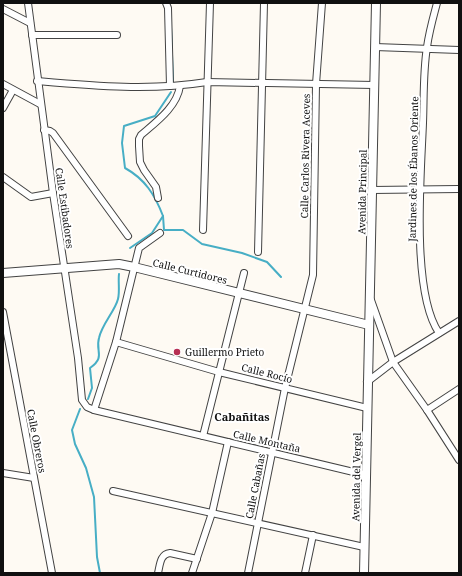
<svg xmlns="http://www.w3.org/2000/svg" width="462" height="576" font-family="'Noto Serif',serif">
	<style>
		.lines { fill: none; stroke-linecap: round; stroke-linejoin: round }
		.stream { stroke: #47aec5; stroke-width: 2 }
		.minor-casing { stroke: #434343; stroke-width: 8 }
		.tertiary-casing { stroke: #434343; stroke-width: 10 }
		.minor { stroke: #fff; stroke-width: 6 }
		.tertiary { stroke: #fff; stroke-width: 8 }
		.poi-dot { fill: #b73054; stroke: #fff; stroke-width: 1.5 }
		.labels { text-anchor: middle; stroke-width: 4; stroke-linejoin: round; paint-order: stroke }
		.street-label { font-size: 10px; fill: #101010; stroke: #fff }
		.poi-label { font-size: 10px; fill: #101010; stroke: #fff; text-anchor: start }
		.neighbourhood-label { font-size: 11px; font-weight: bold; fill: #101010; stroke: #fff }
	</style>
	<rect width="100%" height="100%" fill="#fefaf3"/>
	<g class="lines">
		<g class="stream">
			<polyline points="171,27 173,82"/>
			<polyline points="163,216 164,230 183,230 202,244 242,253 267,262 281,277"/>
			<path d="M130,248L152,233L163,216C155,195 145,179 125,168L122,143L124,126L155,116L171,92"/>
			<path d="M88,399L92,388L90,368C106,357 95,351 99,338C102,324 115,311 118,299C120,291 118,282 119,274"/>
			<polyline points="80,409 72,430 75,444 86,468 94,497 97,557 100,573"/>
		</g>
		<defs>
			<g id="minor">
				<polyline points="28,3 53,193 78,358 82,400 87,407 94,410 366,475"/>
				<polyline points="166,3 168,8 170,86"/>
				<path d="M437,3C433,18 429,32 427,47C423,72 424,98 423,123C421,175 411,292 439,333"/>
				<polyline points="3,9 30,23"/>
				<polyline points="32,35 117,35"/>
				<polyline points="375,47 459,50"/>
				<path d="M37,81C95,86 150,91 207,82L374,85"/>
				<polyline points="3,84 40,104"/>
				<polyline points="3,108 13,90"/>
				<polyline points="44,130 50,131 53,133 128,236"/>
				<polyline points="3,177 31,197 53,193"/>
				<polyline points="372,190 459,189"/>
				<path d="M158,198L156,187L144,170L140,162L139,146V139L141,135C156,122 177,107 180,86"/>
				<polyline points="203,230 210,3"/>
				<polyline points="258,252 264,3"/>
				<polyline points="371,300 393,362 427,410 459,460"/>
				<polyline points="3,312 52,573"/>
				<polyline points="116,342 219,372 367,408"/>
				<polyline points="367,382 393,362 459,321"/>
				<polyline points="94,410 116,342 139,248 160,233"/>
				<polyline points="427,410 459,389"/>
				<polyline points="203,436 244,273"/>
				<polyline points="3,473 34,478"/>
				<polyline points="113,491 364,547"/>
				<path d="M158,573C160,565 160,554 170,553L197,559"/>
				<polyline points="192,573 212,513 228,442"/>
				<polyline points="248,573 285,388 313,275 316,84 322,3"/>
				<polyline points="305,573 313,535"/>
			</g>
			<g id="tertiary">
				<polyline points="3,273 119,264 134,267 369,325"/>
				<polyline points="364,573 376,3"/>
			</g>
		</defs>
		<use href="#minor" class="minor-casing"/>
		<use href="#tertiary" class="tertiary-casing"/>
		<use href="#minor" class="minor"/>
		<use href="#tertiary" class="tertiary"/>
	</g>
	<circle class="poi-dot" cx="177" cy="352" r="4"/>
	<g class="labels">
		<g class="street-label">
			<text transform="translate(305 156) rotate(-89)" y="4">Calle Carlos Rivera Aceves</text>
			<text transform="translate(413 169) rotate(-89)" y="4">Jardines de los Ébanos Oriente</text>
			<text transform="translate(362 192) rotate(-89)" y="4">Avenida Principal</text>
			<text transform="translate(65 208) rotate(82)" y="4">Calle Estibadores</text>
			<text transform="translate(190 271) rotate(14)" y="4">Calle Curtidores</text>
			<text transform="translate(267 373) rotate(14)" y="4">Calle Rocío</text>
			<text transform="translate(37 441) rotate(79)" y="4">Calle Obreros</text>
			<text transform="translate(267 441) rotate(13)" y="4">Calle Montaña</text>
			<text transform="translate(356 477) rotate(-89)" y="4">Avenida del Vergel</text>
			<text transform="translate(255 486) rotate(-79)" y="4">Calle Cabañas</text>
		</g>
		<g class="poi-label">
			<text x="185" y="356">Guillermo Prieto</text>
		</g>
		<g class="neighbourhood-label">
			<text x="242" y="421">Cabañitas</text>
		</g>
	</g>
	<rect width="462" height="576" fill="none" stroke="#101010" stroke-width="8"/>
</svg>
